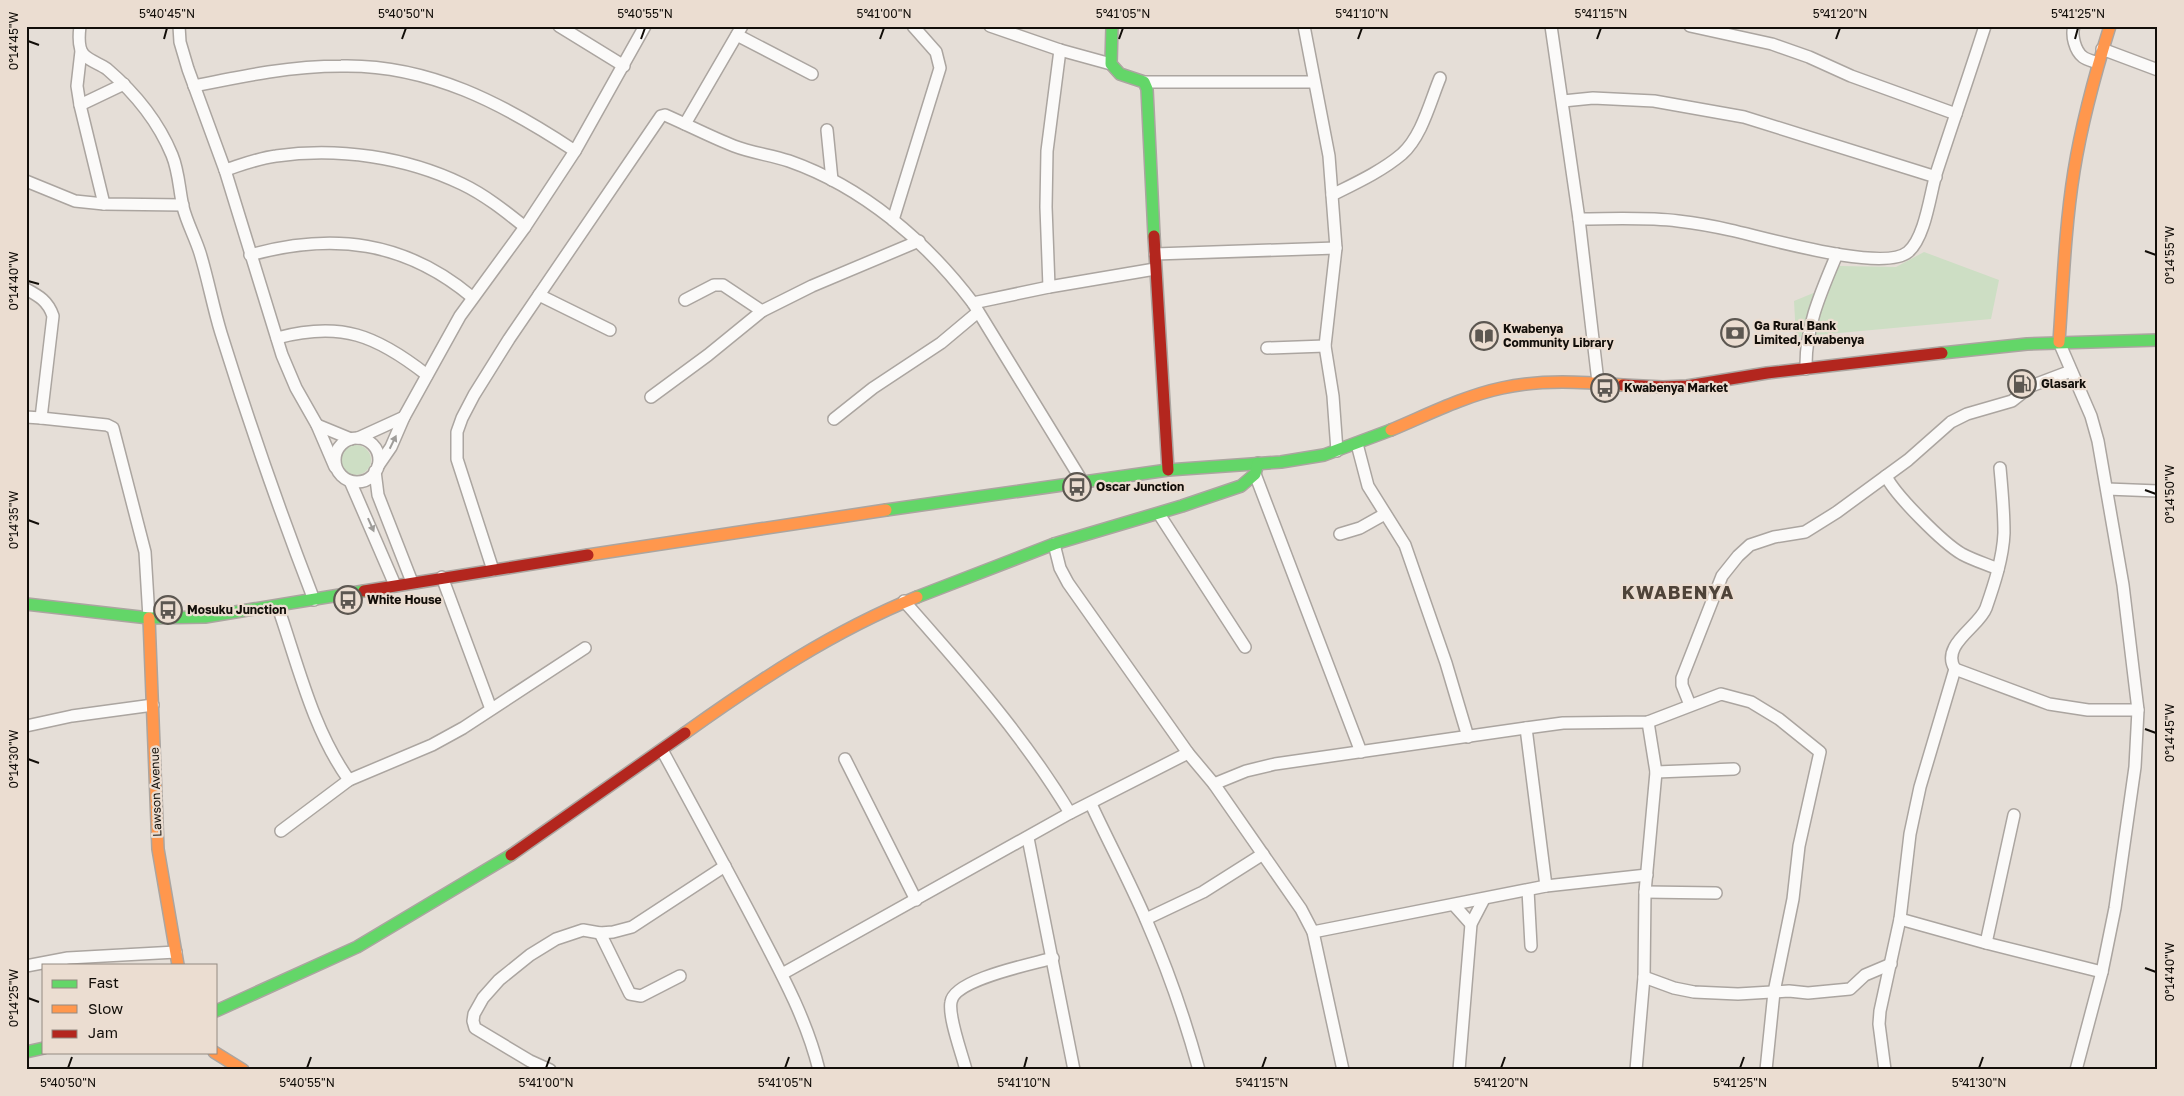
<svg xmlns="http://www.w3.org/2000/svg" width="2184" height="1096" font-family="'Golos Text',sans-serif">
	<style>
		.green { fill: #cddec4 }
		.lines { fill: none; stroke-linecap: round; stroke-linejoin: round }
		.street-casing { stroke: #aba5a0; stroke-width: 14 }
		.fast-casing { stroke: #aba5a0; stroke-width: 14 }
		.slow-casing { stroke: #aba5a0; stroke-width: 14 }
		.jam-casing { stroke: #aba5a0; stroke-width: 14 }
		.street { stroke: #fbfaf9; stroke-width: 11 }
		.fast { stroke: #63d668; stroke-width: 11 }
		.slow { stroke: #ff974d; stroke-width: 11 }
		.jam { stroke: #b3261e; stroke-width: 11 }
		.oneway { fill: #9e9c99 }
		.ticks { fill: none; stroke: #120e09; stroke-width: 2 }
		.labels { text-anchor: middle; stroke-width: 4.5; stroke-linejoin: round; paint-order: stroke }
		.poi-label { font-size: 12px; font-weight: bold; fill: #120e09; stroke: #ebddd1; text-anchor: start }
		.street-label { font-size: 12px; fill: #120e09; stroke: #ebddd1 }
		.district-label { font-size: 18px; font-weight: bold; letter-spacing: 1px; fill: #4e4339; stroke: #ebddd1 }
		.neatline { fill: none; stroke: #120e09; stroke-width: 2 }
		.ticks-label { font-size: 12px; text-anchor: middle; fill: #120e09 }
	</style>
	<rect width="100%" height="100%" fill="#e5ded7"/>
	<g class="green">
		<polygon points="1924,252 1999,280 1991,319 1796,337 1794,301 1828,287 1839,266 1896,267"/>
		<circle cx="356" cy="460" r="15"/>
	</g>
	<g class="lines">
		<defs>
			<g id="street">
				<path d="M80,26C79,34 78,49 84,55C90,61 100,64 107,69C135,93 158,121 172,155C179,172 179,189 183,207C187,223 195,237 200,253C208,279 213,307 221,333C249,423 280,512 314,600"/>
				<polyline points="179,26 180,42 188,69 225,170 282,355 296,388 317,425 335,467"/>
				<polyline points="559,26 624,66"/>
				<polyline points="990,26 1060,50 1111,64"/>
				<polyline points="1304,26 1329,156 1336,248 1325,346 1333,396 1337,451"/>
				<polyline points="1551,26 1579,219 1598,382"/>
				<polyline points="1690,26 1772,44 1809,57 1851,76 1956,114"/>
				<path d="M2074,26C2071,35 2075,51 2083,57C2087,60 2093,61 2098,63"/>
				<polyline points="737,35 812,74"/>
				<polyline points="2102,49 2158,70"/>
				<polyline points="81,51 77,86 80,105 104,204"/>
				<polyline points="1144,82 1314,82"/>
				<path d="M194,86C243,76 291,66 341,66C429,64 504,104 575,151"/>
				<polyline points="1563,101 1593,98 1654,101 1744,117 1936,177"/>
				<polyline points="80,105 124,84"/>
				<polyline points="685,124 742,26"/>
				<polyline points="827,130 832,180"/>
				<path d="M225,170C241,165 259,158 276,156C338,147 406,157 462,184C485,195 505,211 525,227"/>
				<polyline points="26,181 75,201 104,204 183,205"/>
				<path d="M1332,195C1356,183 1382,171 1402,154C1422,136 1430,102 1440,78"/>
				<path d="M1579,219C1612,219 1645,217 1678,221C1695,223 1713,226 1730,230C1763,237 1883,273 1908,252C1925,238 1930,195 1936,174C1952,125 1969,76 1985,26"/>
				<polyline points="893,220 940,68 936,52 913,26"/>
				<polyline points="1155,254 1336,248"/>
				<path d="M250,255C333,232 405,241 472,297"/>
				<polyline points="1049,287 1046,207 1047,151 1060,50"/>
				<path d="M26,289C39,296 48,301 53,316L41,418L26,417"/>
				<polyline points="539,295 610,330"/>
				<polyline points="685,300 714,285 723,285 762,311"/>
				<polyline points="973,303 1049,287 1155,269"/>
				<path d="M277,338C341,321 376,335 427,375"/>
				<polyline points="2059,342 2091,416 2098,441 2123,585 2138,710 2135,767 2115,908 2102,972 2076,1070"/>
				<polyline points="1267,348 1325,346"/>
				<path d="M1806,369C1805,327 1821,292 1837,254"/>
				<polyline points="651,397 708,355 762,311 812,286 919,241"/>
				<polyline points="41,418 107,425 113,428 145,552 149,618"/>
				<polyline points="834,419 873,388 941,343 978,312"/>
				<polyline points="317,425 351,439"/>
				<polyline points="358,438 404,417"/>
				<circle cx="357" cy="460" r="22"/>
				<polyline points="1357,444 1368,486 1405,545 1446,663 1468,737"/>
				<polyline points="378,466 391,447 404,417 460,316 525,227 575,151 645,26"/>
				<polyline points="375,471 378,495 412,582"/>
				<polyline points="1255,474 1361,752"/>
				<path d="M1886,476C1895,495 1943,543 1962,554C1973,560 1986,564 1998,569"/>
				<polyline points="350,481 395,585"/>
				<polyline points="2107,489 2158,491"/>
				<polyline points="1159,514 1245,647"/>
				<polyline points="1340,534 1360,528 1385,514"/>
				<polyline points="1054,544 1060,568 1068,583 1188,753 1214,784 1301,909 1313,932 1343,1070"/>
				<path d="M493,570L457,459V432L462,418L474,395L509,339L661,116L665,115C688,125 711,137 734,146C752,153 771,155 789,161C863,187 926,241 973,303L1082,481"/>
				<polyline points="442,577 491,709"/>
				<path d="M904,601C964,669 1023,735 1070,813"/>
				<path d="M278,607C298,665 313,730 349,780"/>
				<polyline points="1955,669 2049,704 2088,710 2138,710"/>
				<polyline points="1690,705 1682,685 1682,678 1722,576 1738,556 1750,545 1774,537 1805,532 1837,512 1908,460 1951,422 1967,414 2012,401 2031,386 2071,371"/>
				<polyline points="26,726 72,716 153,705"/>
				<polyline points="1526,728 1546,886"/>
				<path d="M662,750C693,807 724,864 754,921C779,969 806,1017 819,1070"/>
				<polyline points="845,759 916,900"/>
				<polyline points="1656,772 1734,769"/>
				<polyline points="1214,784 1246,771 1275,764 1526,728 1563,723 1648,722 1721,694 1751,702 1779,719 1820,752 1799,846 1793,899 1774,992 1766,1070"/>
				<path d="M1091,804C1109,843 1130,882 1147,922C1168,970 1185,1019 1199,1070"/>
				<polyline points="281,831 349,780 432,745 463,728 585,648"/>
				<polyline points="1028,838 1074,1070"/>
				<polyline points="1528,890 1531,946"/>
				<polyline points="1645,892 1716,893"/>
				<polyline points="1454,905 1471,924"/>
				<polyline points="1146,919 1203,892 1263,854"/>
				<polyline points="1900,919 1986,943 2102,972"/>
				<polyline points="1313,932 1546,886 1647,875"/>
				<polyline points="600,933 630,994 641,996 680,976"/>
				<polyline points="1986,943 2014,815"/>
				<polyline points="26,966 68,958 176,952"/>
				<polyline points="782,974 1070,813 1188,753"/>
				<polyline points="1644,977 1674,988 1694,992 1738,994 1789,991 1808,993 1850,989 1865,975 1891,964"/>
				<polyline points="550,1070 530,1061 475,1028 473,1021 474,1014 483,998 499,980 530,955 556,939 583,930 600,933 613,932 632,927 725,866"/>
				<path d="M966,1070C962,1054 948,1017 951,1002C954,979 1033,964 1053,958"/>
				<polyline points="1459,1070 1471,924 1484,899"/>
				<polyline points="1636,1070 1644,977 1645,892 1656,772 1648,722"/>
				<path d="M1885,1070L1879,1024L1880,1011L1900,919L1910,834L1920,787L1955,669C1940,645 1979,627 1986,608C1994,585 2003,558 2004,533C2004,512 2002,489 2000,468"/>
			</g>
			<g id="fast">
				<polyline points="1112,26 1111,64 1120,74 1144,82 1147,89 1154,236"/>
				<polyline points="1942,353 2027,344 2158,340"/>
				<polyline points="886,510 1168,470 1281,462 1324,455 1391,430"/>
				<polyline points="917,597 1054,544 1182,506 1241,486 1255,474 1258,463"/>
				<polyline points="26,604 149,618 205,617 364,591"/>
				<polyline points="216,1011 357,947 511,855"/>
				<polyline points="26,1052 44,1048"/>
			</g>
			<g id="slow">
				<path d="M2059,342C2063,285 2065,227 2074,171C2082,121 2095,74 2110,26"/>
				<path d="M1391,430C1427,415 1464,396 1502,388C1542,379 1583,382 1623,385"/>
				<polyline points="588,555 886,510"/>
				<polyline points="149,618 158,849 178,965"/>
				<path d="M685,733C758,681 833,631 917,597"/>
				<polyline points="214,1052 243,1070"/>
			</g>
			<g id="jam">
				<polyline points="1154,236 1168,470"/>
				<polyline points="1623,385 1663,387 1687,386 1767,373 1942,353"/>
				<polyline points="364,591 588,555"/>
				<polyline points="511,855 685,733"/>
			</g>
		</defs>
		<use href="#street" class="street-casing"/>
		<use href="#fast" class="fast-casing"/>
		<use href="#slow" class="slow-casing"/>
		<use href="#jam" class="jam-casing"/>
		<use href="#street" class="street"/>
		<use href="#fast" class="fast"/>
		<use href="#slow" class="slow"/>
		<use href="#jam" class="jam"/>
	</g>
	<defs><path id="oneway-solid" d="M-6-.8H1V-3.2L6.5 0L1 3.2V.8H-6Z" transform="scale(1.25)"/></defs>
	<g class="oneway">
		<use href="#oneway-solid" transform="translate(393 442) rotate(-64)"/>
		<use href="#oneway-solid" transform="translate(371 525) rotate(66)"/>
	</g>
	<path class="ticks" d="M164,39L167,28M402,39L406,28M641,39L645,28M880,39L884,28M1119,39L1123,28M1358,39L1362,28M1597,39L1601,28M1836,39L1840,28M2075,39L2078,28M28,41L39,45M2145,251L2156,255M28,281L39,284M2145,490L2156,494M28,520L39,524M2145,729L2156,733M28,759L39,763M2145,968L2156,972M28,998L39,1002M68,1068L72,1057M307,1068L311,1057M546,1068L550,1057M785,1068L789,1057M1024,1068L1027,1057M1262,1068L1266,1057M1501,1068L1505,1057M1740,1068L1744,1057M1979,1068L1983,1057"/>
	<defs>
		<symbol id="bank-ring" viewBox="-11 -11 22 22"><circle r="9.5" fill="#ebddd1" stroke="#5c5751" stroke-width="1.5"/><path d="M-6-4H6V4H-6ZM0-2.3a2.3 2.3 0 1 0 0 4.6a2.3 2.3 0 1 0 0-4.6Z" fill="#5c5751"/></symbol>
		<symbol id="library-ring" viewBox="-11 -11 22 22"><circle r="9.5" fill="#ebddd1" stroke="#5c5751" stroke-width="1.5"/><path d="M-6-4Q-3-5.5-.7-3.5V5Q-3 3-6 4ZM6-4Q3-5.5 .7-3.5V5Q3 3 6 4Z" fill="#5c5751"/></symbol>
		<symbol id="fuel-ring" viewBox="-11 -11 22 22"><circle r="9.5" fill="#ebddd1" stroke="#5c5751" stroke-width="1.5"/><path d="M-5.5-6h7V0h2V4h1.3V-2.5L3-4.5l.8-.8L6-3V5H2.5V1h-1V6h-7ZM-4.2-4.7v3.2H.2V-4.7Z" fill="#5c5751"/></symbol>
		<symbol id="bus-ring" viewBox="-11 -11 22 22"><circle r="9.5" fill="#ebddd1" stroke="#5c5751" stroke-width="1.5"/><path d="M-5-6H5V4H4V6H2V4H-2V6H-4V4H-5ZM-3.5-4V0h7V-4ZM-3.5 1.2v1.5H-2V1.2ZM2 1.2v1.5H3.5V1.2Z" fill="#5c5751"/></symbol>
	</defs>
	<g fill-rule="evenodd">
		<use href="#bank-ring" x="1719" y="317" width="32" height="32"/>
		<use href="#library-ring" x="1468" y="320" width="32" height="32"/>
		<use href="#fuel-ring" x="2006" y="368" width="32" height="32"/>
		<use href="#bus-ring" x="1589" y="372" width="32" height="32"/>
		<use href="#bus-ring" x="1061" y="471" width="32" height="32"/>
		<use href="#bus-ring" x="332" y="584" width="32" height="32"/>
		<use href="#bus-ring" x="152" y="594" width="32" height="32"/>
	</g>
	<g class="labels">
		<g class="poi-label">
			<text x="1754" y="330">Ga Rural Bank<tspan x="1754" dy="14">Limited, Kwabenya</tspan></text>
			<text x="1503" y="333">Kwabenya<tspan x="1503" dy="14">Community Library</tspan></text>
			<text x="2041" y="388">Glasark</text>
			<text x="1624" y="392">Kwabenya Market</text>
			<text x="1096" y="491">Oscar Junction</text>
			<text x="367" y="604">White House</text>
			<text x="187" y="614">Mosuku Junction</text>
		</g>
		<g class="street-label">
			<text transform="translate(156 792) rotate(-92)" y="4">Lawson Avenue</text>
		</g>
		<g class="district-label">
			<text x="1678" y="599">KWABENYA</text>
		</g>
	</g>
	<rect width="2184" height="1096" fill="none" stroke="#ebddd1" stroke-width="55"/>
	<rect x="42" y="964" width="175" height="90" fill="#ebddd1" stroke="#948a81"/>
	<rect x="52" y="980" width="25" height="8" fill="#63d668" stroke="#948a81"/>
	<text x="88" y="988" font-size="15" fill="#120e09">Fast</text>
	<rect x="52" y="1005" width="25" height="8" fill="#ff974d" stroke="#948a81"/>
	<text x="88" y="1014" font-size="15" fill="#120e09">Slow</text>
	<rect x="52" y="1030" width="25" height="8" fill="#b3261e" stroke="#948a81"/>
	<text x="88" y="1038" font-size="15" fill="#120e09">Jam</text>
	<rect x="28" y="28" width="2128" height="1040" class="neatline"/>
	<g class="ticks-label">
		<text x="167" y="18">5°40'45"N</text>
		<text x="406" y="18">5°40'50"N</text>
		<text x="645" y="18">5°40'55"N</text>
		<text x="884" y="18">5°41'00"N</text>
		<text x="1123" y="18">5°41'05"N</text>
		<text x="1362" y="18">5°41'10"N</text>
		<text x="1601" y="18">5°41'15"N</text>
		<text x="1840" y="18">5°41'20"N</text>
		<text x="2078" y="18">5°41'25"N</text>
		<text transform="translate(14 41) rotate(-90)" y="4">0°14'45"W</text>
		<text transform="translate(2170 255) rotate(-90)" y="4">0°14'55"W</text>
		<text transform="translate(14 281) rotate(-90)" y="4">0°14'40"W</text>
		<text transform="translate(2170 494) rotate(-90)" y="4">0°14'50"W</text>
		<text transform="translate(14 520) rotate(-90)" y="4">0°14'35"W</text>
		<text transform="translate(2170 733) rotate(-90)" y="4">0°14'45"W</text>
		<text transform="translate(14 759) rotate(-90)" y="4">0°14'30"W</text>
		<text transform="translate(2170 972) rotate(-90)" y="4">0°14'40"W</text>
		<text transform="translate(14 998) rotate(-90)" y="4">0°14'25"W</text>
		<text x="68" y="1087">5°40'50"N</text>
		<text x="307" y="1087">5°40'55"N</text>
		<text x="546" y="1087">5°41'00"N</text>
		<text x="785" y="1087">5°41'05"N</text>
		<text x="1024" y="1087">5°41'10"N</text>
		<text x="1262" y="1087">5°41'15"N</text>
		<text x="1501" y="1087">5°41'20"N</text>
		<text x="1740" y="1087">5°41'25"N</text>
		<text x="1979" y="1087">5°41'30"N</text>
	</g>
</svg>
